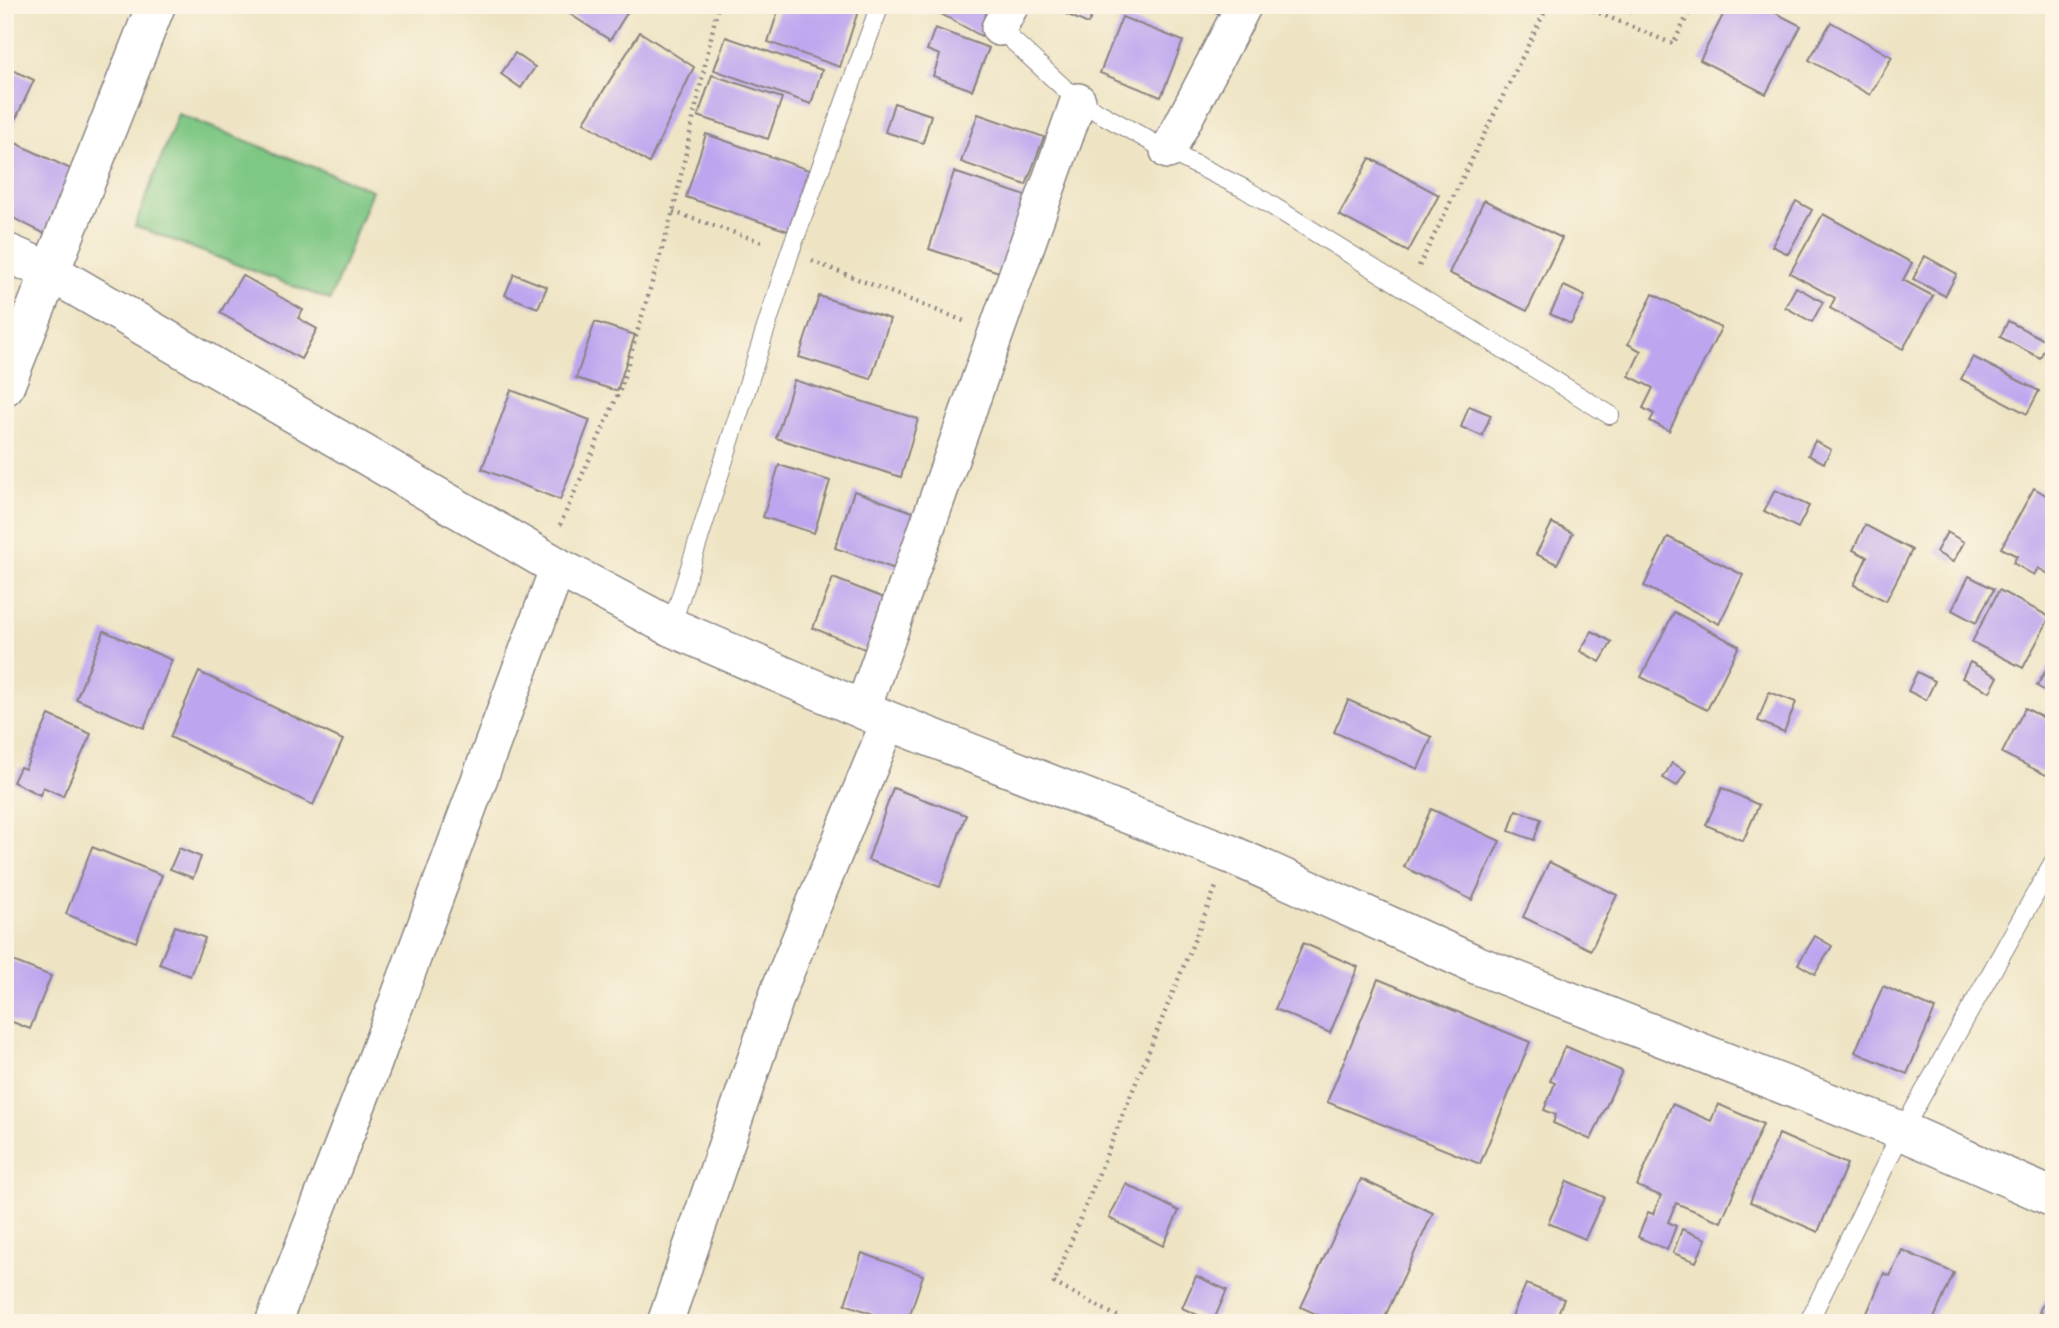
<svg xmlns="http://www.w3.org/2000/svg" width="2059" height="1328" font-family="Mynerve,sans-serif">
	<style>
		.green { fill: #7ec784; stroke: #507460; stroke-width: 2 }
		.building { fill: #bda6ef }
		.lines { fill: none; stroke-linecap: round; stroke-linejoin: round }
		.service-casing { stroke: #888380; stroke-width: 20 }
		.minor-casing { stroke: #888380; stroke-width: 38 }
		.tertiary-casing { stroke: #888380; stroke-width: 41 }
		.path { stroke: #888380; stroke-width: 4.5; stroke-dasharray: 2 5; stroke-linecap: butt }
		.service { stroke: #fff; stroke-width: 18 }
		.minor { stroke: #fff; stroke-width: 35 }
		.tertiary { stroke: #fff; stroke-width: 38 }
	</style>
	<rect width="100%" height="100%" fill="#fcf5e5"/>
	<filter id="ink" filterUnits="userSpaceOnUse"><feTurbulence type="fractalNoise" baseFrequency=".0143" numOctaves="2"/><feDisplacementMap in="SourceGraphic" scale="14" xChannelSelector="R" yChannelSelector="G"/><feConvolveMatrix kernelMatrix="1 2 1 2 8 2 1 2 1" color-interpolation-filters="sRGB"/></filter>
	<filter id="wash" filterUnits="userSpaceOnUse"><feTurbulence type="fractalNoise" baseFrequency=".00686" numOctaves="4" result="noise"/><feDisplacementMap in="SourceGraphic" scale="28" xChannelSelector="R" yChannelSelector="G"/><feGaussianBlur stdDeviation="1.57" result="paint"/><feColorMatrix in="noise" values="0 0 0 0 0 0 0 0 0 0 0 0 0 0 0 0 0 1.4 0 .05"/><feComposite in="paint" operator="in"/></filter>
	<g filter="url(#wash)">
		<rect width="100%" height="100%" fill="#eee4c4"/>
		<polygon class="green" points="178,114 372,190 330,300 135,226"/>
		<g id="blocks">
			<g class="building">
				<polygon points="564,5 632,5 610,40 562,9"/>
				<polygon points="780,5 860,5 840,67 768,42"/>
				<polygon points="925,5 998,5 981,36"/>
				<polygon points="1046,5 1097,5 1088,24"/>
				<polygon points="1199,5 1237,5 1232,19"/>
				<polygon points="1615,5 1634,5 1631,12"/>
				<polygon points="1728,5 1760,5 1801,26 1766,94 1700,60"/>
				<polygon points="1122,17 1183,41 1161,97 1100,73"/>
				<polygon points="1831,22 1892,57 1870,95 1809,60"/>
				<polygon points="935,28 989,48 972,90 933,76 940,55 927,50"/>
				<polygon points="640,32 694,67 649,163 584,122"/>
				<polygon points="726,37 822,70 811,104 714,70"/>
				<polygon points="515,53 535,67 521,88 501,74"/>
				<polygon points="6,67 34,80 13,125 5,122"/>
				<polygon points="712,75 782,98 768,139 698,116"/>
				<polygon points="894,103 931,115 923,143 885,132"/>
				<polygon points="978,114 1044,137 1026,185 961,162"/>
				<polygon points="706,134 809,170 788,231 686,197"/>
				<polygon points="5,138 79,173 49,236 5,214"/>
				<polygon points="1370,158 1439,195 1408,252 1339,215"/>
				<polygon points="954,172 1026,196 1002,273 929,249"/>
				<polygon points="1484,200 1562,238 1527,311 1449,273"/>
				<polygon points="1796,201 1812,210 1788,254 1772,246"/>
				<polygon points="1823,214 1912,263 1903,280 1933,296 1903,349 1830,308 1835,298 1790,273"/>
				<polygon points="1925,256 1957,274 1945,296 1913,279"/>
				<polygon points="514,274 547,287 538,308 505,295"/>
				<polygon points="242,275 303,310 298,318 317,329 301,359 220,313"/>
				<polygon points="1564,286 1585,296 1571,324 1550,314"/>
				<polygon points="1796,287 1823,302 1812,322 1785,307"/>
				<polygon points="1653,294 1721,328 1669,431 1650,421 1654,414 1643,408 1653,388 1629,376 1641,351 1628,344"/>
				<polygon points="819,296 890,319 871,379 799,357"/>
				<polygon points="2008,321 2048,342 2040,358 2000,337"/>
				<polygon points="595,322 635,335 617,391 576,378"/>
				<polygon points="1973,357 2039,391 2027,414 1961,379"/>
				<polygon points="794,380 918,419 901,477 776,438"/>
				<polygon points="511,390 590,420 560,500 482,469"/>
				<polygon points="1469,406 1491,415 1482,436 1461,427"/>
				<polygon points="1815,441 1831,450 1824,463 1808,455"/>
				<polygon points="779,465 830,481 814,533 763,517"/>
				<polygon points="2034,488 2054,500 2054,577 2038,568 2034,575 2013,563 2017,556 2001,548"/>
				<polygon points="1775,490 1809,506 1798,528 1764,511"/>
				<polygon points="854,491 921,515 901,571 835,548"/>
				<polygon points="1552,523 1573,533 1557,564 1536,554"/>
				<polygon points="1865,525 1912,550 1886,601 1854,585 1867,557 1853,550"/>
				<polygon points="1947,532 1964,542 1953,562 1936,552"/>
				<polygon points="1668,537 1743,575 1719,624 1644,586"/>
				<polygon points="1969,576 1994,589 1976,623 1952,610"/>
				<polygon points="833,578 897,603 877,654 813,628"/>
				<polygon points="1999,590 2050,617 2023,668 1972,642"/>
				<polygon points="1674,612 1739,646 1707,710 1641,677"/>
				<polygon points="104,631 172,660 144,728 76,699"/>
				<polygon points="1592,631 1612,642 1600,662 1580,651"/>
				<polygon points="2054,656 2054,696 2037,686"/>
				<polygon points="1970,662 1998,677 1990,692 1962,678"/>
				<polygon points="199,672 343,740 313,805 170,737"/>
				<polygon points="1917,672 1935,681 1926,700 1908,691"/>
				<polygon points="1769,692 1796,702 1784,732 1758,721"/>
				<polygon points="1348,700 1432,737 1418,769 1334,732"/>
				<polygon points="2025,708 2054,723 2054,779 2002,753"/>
				<polygon points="49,715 91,734 63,796 43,787 40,795 13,782 20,767 25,769"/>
				<polygon points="1672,763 1686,771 1677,786 1663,778"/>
				<polygon points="893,788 966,815 940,887 868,860"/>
				<polygon points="1722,788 1759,805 1743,841 1706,825"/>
				<polygon points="1431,809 1500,841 1472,900 1404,867"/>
				<polygon points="1516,810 1541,819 1534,840 1509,831"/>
				<polygon points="92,847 162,875 136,942 66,914"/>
				<polygon points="179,848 201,857 193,878 170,869"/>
				<polygon points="1549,862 1617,895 1591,950 1523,917"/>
				<polygon points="175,926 205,938 190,976 159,964"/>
				<polygon points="1815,936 1832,946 1815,974 1798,964"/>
				<polygon points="1303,943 1358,967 1330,1033 1275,1009"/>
				<polygon points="5,958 51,976 30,1029 5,1019"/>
				<polygon points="1378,979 1530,1042 1480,1164 1327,1102"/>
				<polygon points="1883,986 1935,1009 1907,1074 1855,1052"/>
				<polygon points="1565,1046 1622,1071 1591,1140 1553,1123 1556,1115 1544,1110 1555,1083 1550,1081"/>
				<polygon points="1672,1104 1711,1121 1718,1104 1763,1124 1721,1222 1676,1203 1668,1222 1676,1226 1667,1250 1638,1237 1648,1212 1653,1214 1661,1196 1637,1186"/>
				<polygon points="1779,1134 1847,1164 1818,1232 1750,1202"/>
				<polygon points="1361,1179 1433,1213 1382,1323 1335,1323 1301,1307"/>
				<polygon points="1567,1181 1604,1197 1585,1239 1548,1223"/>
				<polygon points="1126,1184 1179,1211 1163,1246 1109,1218"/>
				<polygon points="1682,1229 1706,1239 1696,1262 1673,1253"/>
				<polygon points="1902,1250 1954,1273 1932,1323 1889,1323 1867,1313 1884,1273 1890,1276"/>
				<polygon points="862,1253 923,1275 907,1323 898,1323 845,1304"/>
				<polygon points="1196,1276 1227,1290 1213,1322 1182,1308"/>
				<polygon points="2054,1280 2054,1319 2039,1312"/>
				<polygon points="1526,1284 1564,1299 1554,1323 1521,1323 1511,1319"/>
			</g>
		</g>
	</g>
	<g filter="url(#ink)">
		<use href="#blocks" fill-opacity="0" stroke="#888380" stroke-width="2"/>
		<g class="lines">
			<defs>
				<g id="service">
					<polyline points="999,28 1078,101 1168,151 1245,189 1610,415"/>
					<polyline points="671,627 790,252 880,5"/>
					<polyline points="1808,1323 1902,1131 2054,861"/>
				</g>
				<g id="minor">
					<polyline points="999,28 1011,5"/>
					<polyline points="1168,151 1244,5"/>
					<polyline points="863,708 1078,101"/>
					<polyline points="273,1323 373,1066 558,567"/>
					<polyline points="665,1323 780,987 889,721"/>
				</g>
				<g id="tertiary">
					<polyline points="5,252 49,271 558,567 671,627 889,721 1230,854 1477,965 1902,1131 2054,1198"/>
					<polyline points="5,386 156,5"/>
				</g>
			</defs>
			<use href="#service" class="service-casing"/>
			<use href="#minor" class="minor-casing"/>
			<use href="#tertiary" class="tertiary-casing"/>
			<g class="path">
				<polyline points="1580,5 1673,44 1693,5"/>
				<polyline points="673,212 765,243"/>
				<polyline points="812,261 964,321"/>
				<polyline points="1419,266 1548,5"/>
				<polyline points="560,525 620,390 673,212 718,5"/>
				<polyline points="1130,1323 1054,1283 1216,887"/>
			</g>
			<use href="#service" class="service"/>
			<use href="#minor" class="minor"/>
			<use href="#tertiary" class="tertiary"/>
		</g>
	</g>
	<rect width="2059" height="1328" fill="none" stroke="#fcf5e5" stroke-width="28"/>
</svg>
